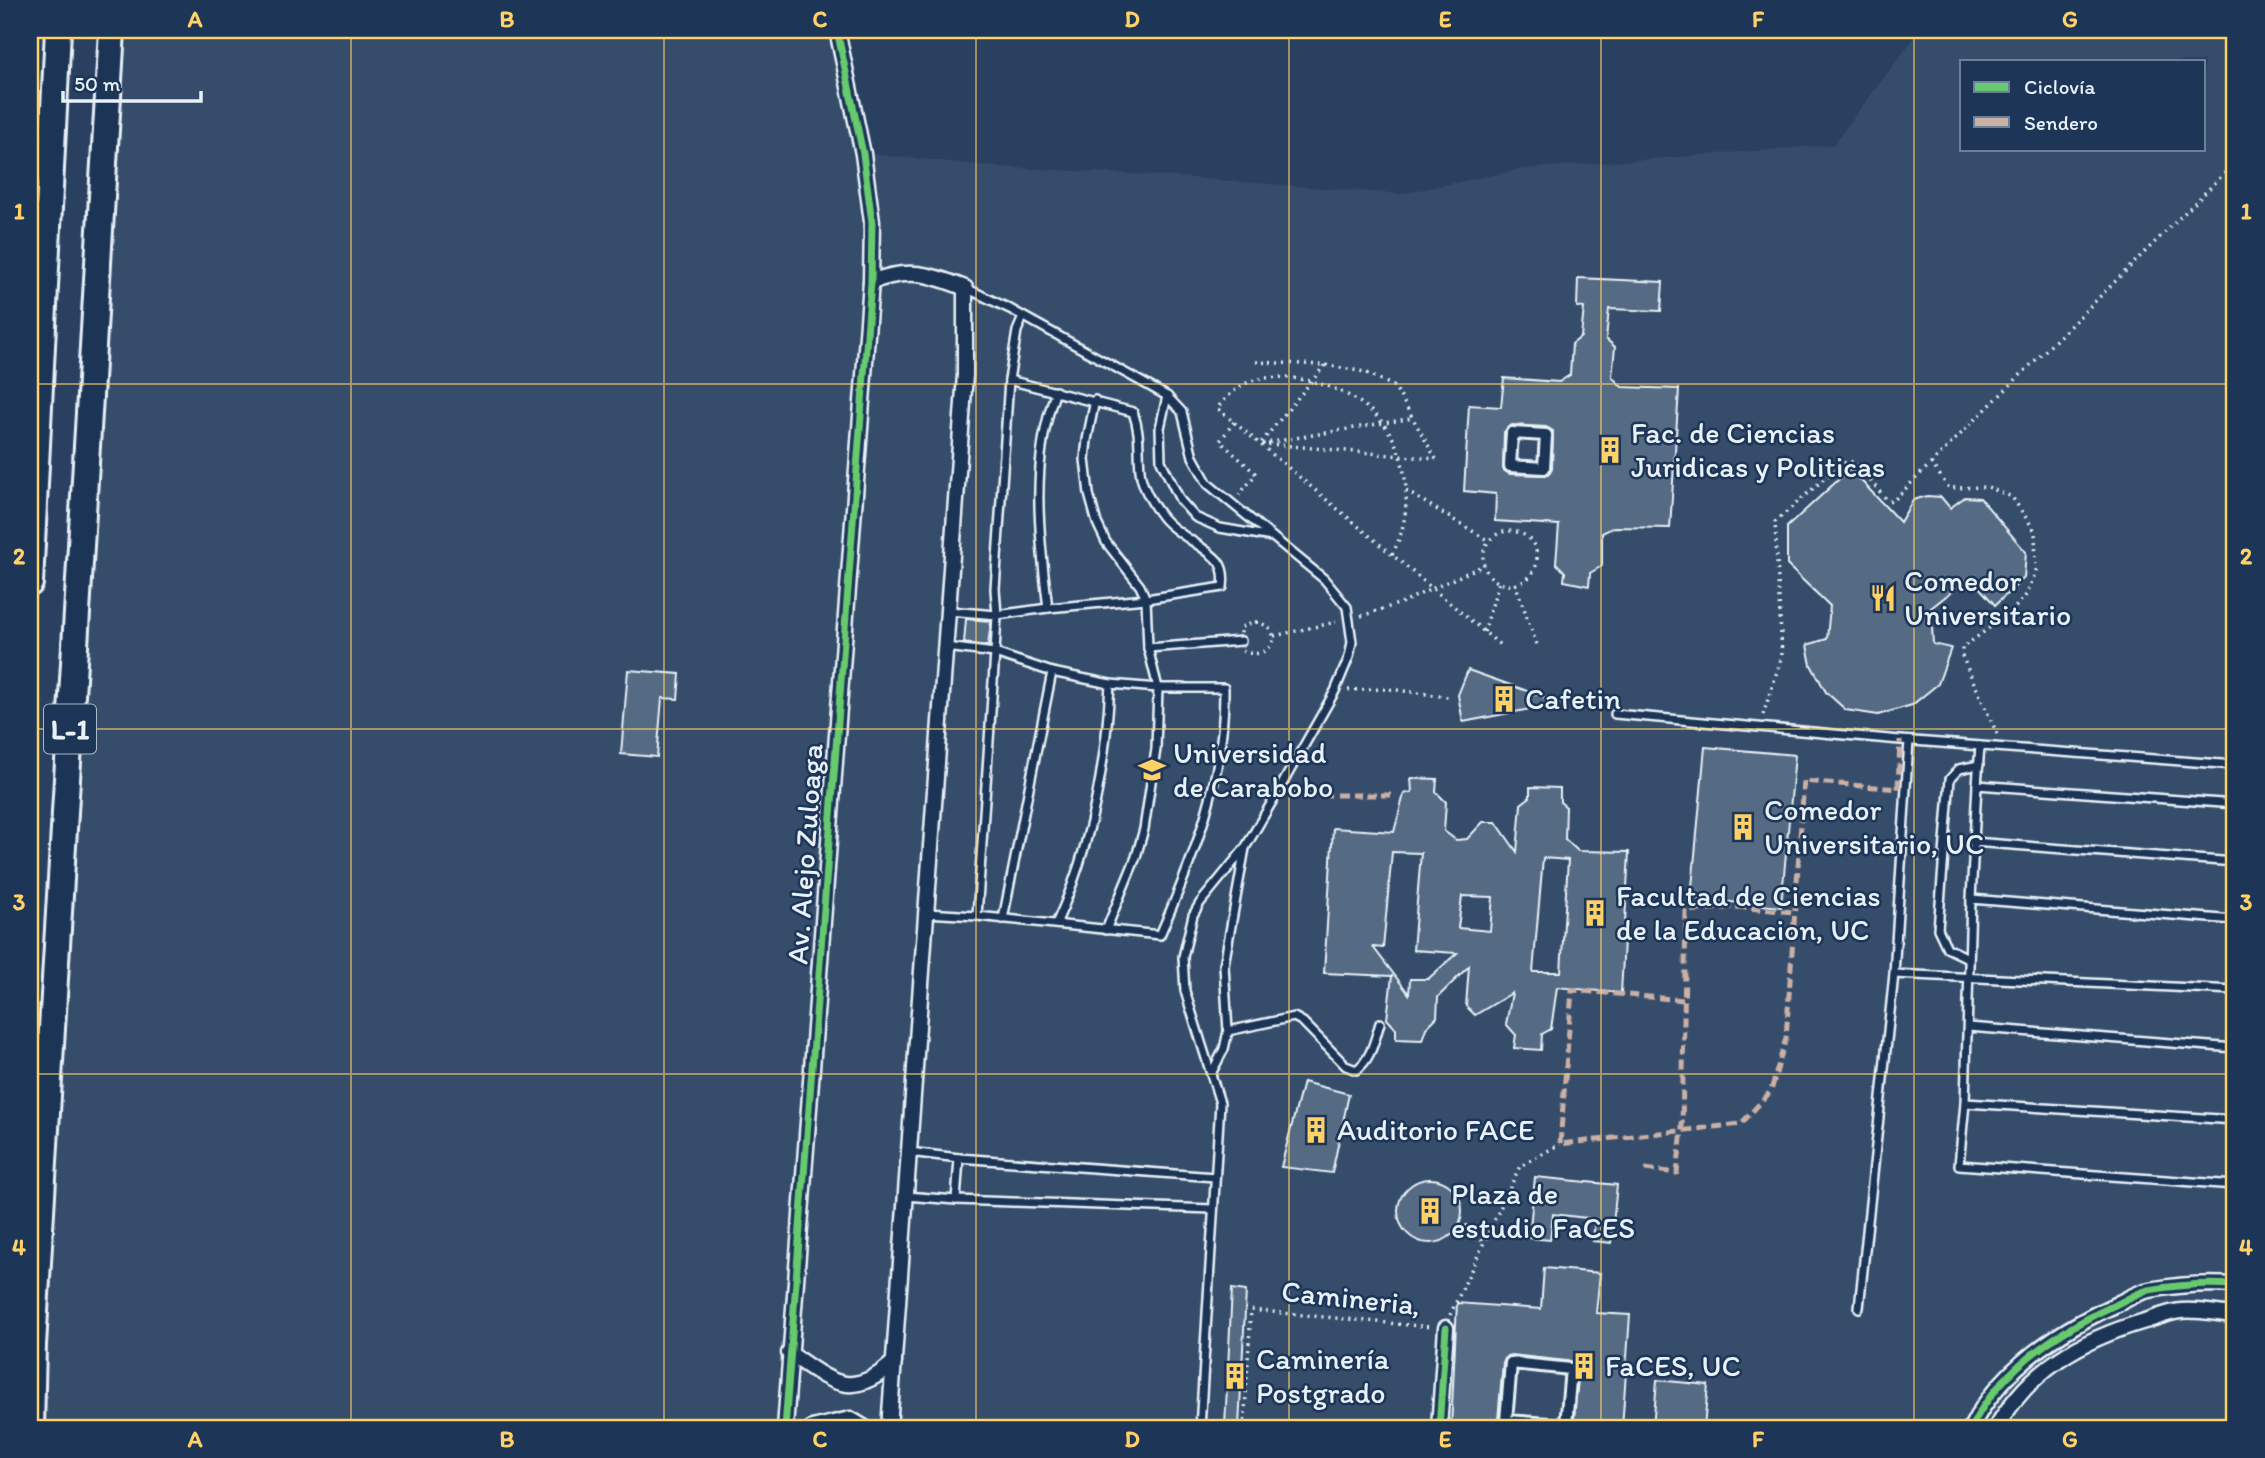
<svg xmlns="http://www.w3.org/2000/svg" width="2265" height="1458" font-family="Itim,sans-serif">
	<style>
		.built { fill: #364d6b; fill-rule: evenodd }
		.building { fill: #556a83; stroke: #e8f1f8; stroke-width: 2; fill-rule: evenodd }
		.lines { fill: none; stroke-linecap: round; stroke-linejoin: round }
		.service-casing { stroke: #e8f1f8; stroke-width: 12 }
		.pedestrian-casing { stroke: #e8f1f8; stroke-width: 16 }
		.minor-casing { stroke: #e8f1f8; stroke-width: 19 }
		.trunk-casing { stroke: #e8f1f8; stroke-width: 30 }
		.path { stroke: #e8f1f8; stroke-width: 3.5; stroke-dasharray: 2 5; stroke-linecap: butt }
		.service { stroke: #1d3557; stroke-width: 7 }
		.pedestrian { stroke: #1d3557; stroke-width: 10 }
		.minor { stroke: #1d3557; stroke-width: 14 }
		.trunk { stroke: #1d3557; stroke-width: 24 }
		.quiet { stroke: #cab0a6; stroke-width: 5; stroke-dasharray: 10 5; stroke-linecap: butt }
		.cycleway-casing { stroke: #1d3557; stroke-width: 11 }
		.cycleway { stroke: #67ca6e; stroke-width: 7 }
		.grid { fill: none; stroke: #ffd166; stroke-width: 2; stroke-opacity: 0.55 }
		.labels { text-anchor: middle; stroke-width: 5; stroke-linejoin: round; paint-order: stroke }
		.shield { fill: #1d3557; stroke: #abb9c8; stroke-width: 2 }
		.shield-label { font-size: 28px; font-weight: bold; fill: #e8f1f8 }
		.poi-label { font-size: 30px; fill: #e8f1f8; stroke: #1d3557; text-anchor: start }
		.street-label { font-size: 30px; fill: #e8f1f8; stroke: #1d3557 }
		.neatline { fill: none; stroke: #ffd166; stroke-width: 2.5 }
		.grid-label { font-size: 23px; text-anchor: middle; font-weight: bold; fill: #ffd166 }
	</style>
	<rect width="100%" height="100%" fill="#294061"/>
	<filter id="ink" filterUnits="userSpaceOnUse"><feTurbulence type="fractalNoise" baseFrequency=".0143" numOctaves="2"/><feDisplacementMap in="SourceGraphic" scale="14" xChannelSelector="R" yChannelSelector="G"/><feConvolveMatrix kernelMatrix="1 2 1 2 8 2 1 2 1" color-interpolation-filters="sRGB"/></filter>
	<g filter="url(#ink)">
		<path class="built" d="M112,30H830L859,153L1000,167L1165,176L1400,194L1522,169L1833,145L1920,30H2235V1428H31ZM1962,61H2204V149H1962Z"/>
		<g class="building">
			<path d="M1578,278L1663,282L1661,311L1609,309L1606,339L1615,347L1612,377L1622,387L1679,389L1670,528L1614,527L1602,533V566L1590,573L1589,586L1564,581L1565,572L1556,563L1559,525L1495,521L1496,494L1464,491L1469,405L1501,407L1504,378L1559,382L1570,375L1572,344L1581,337L1584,308L1577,307ZM1512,425L1546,427L1553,431L1552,468L1548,475L1510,474L1503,470L1504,432Z"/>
			<polygon points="1850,469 1900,522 1913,500 1927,496 1941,497 1950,508 1965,497 1980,498 2026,552 2024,578 1995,605 1970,577 1931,608 1933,644 1951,648 1938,684 1912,705 1878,715 1846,710 1826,692 1811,665 1807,645 1827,639 1830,606 1787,565 1787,527"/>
			<polygon points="966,619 991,621 988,646 964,643"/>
			<polygon points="628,670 680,674 678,699 662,698 657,757 621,754"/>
			<polygon points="1468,670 1561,703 1463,722 1458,695"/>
			<polygon points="1705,747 1795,755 1781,907 1691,898"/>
			<path d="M1411,778L1437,779L1436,792L1446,802L1444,831L1456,840L1467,839L1483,822H1496L1517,852L1521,804L1530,797V787L1560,788V802L1566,807L1565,839L1578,851L1629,852L1621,993L1557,987L1551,1029L1542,1034L1541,1050L1514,1048L1516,1035L1506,1024L1512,993L1475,1015L1466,1006L1469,966L1438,997L1437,1017L1426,1028L1422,1040L1396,1039V1029L1387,1019L1392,976L1324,973L1333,828L1394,832L1404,794L1412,792ZM1392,852L1421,853L1413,950L1457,953L1428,979H1410L1409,994L1373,947L1383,948ZM1543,858L1568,860L1561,972H1533ZM1462,896L1493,897L1490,931L1458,928Z"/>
			<polygon points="1303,1082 1349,1094 1332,1173 1281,1167"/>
			<polygon points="1535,1177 1617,1185 1611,1243 1593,1241 1595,1219 1553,1214 1550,1240 1529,1238"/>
			<circle cx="1430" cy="1211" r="32"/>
			<polygon points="1544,1268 1600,1273 1596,1313 1630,1315 1622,1428 1573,1428 1579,1370 1575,1362 1512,1355 1507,1356 1503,1362 1498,1420 1503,1428 1451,1428 1457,1303 1541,1309"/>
			<polygon points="1232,1289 1246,1291 1239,1426 1225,1426"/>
			<polygon points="1657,1380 1708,1385 1704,1428 1653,1428"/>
		</g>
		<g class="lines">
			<defs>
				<g id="service">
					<polyline points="966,288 1010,309 1167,396 1182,412 1193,457 1208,484 1324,579 1347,607 1352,642 1349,657 1335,691 1276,795 1245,848 1200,903 1193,915 1183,957 1185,991 1220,1103 1200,1428"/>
					<polyline points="1167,396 1160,428 1161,461 1180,500 1195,517 1220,528 1272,537"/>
					<polyline points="1095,400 1087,440 1085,459 1089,494 1097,523 1106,542 1140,586 1146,599 1148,648 1158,688 1156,749 1144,829 1136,857 1106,930"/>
					<path d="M1048,608C1039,536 1030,460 1056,391"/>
					<path d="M949,611L997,615L1048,608L1146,599L1223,587C1224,579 1224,568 1218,561C1204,545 1178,536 1163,518C1153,506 1141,486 1140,470C1138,448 1141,435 1133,412L1009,380"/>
					<polyline points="1148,648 1241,641"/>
					<polyline points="1615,714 1900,740 2235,765"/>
					<polyline points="1909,741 1894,974 2235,990"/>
					<polyline points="1977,785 1980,746"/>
					<polyline points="1973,842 2235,862"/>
					<polyline points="1971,899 1977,785 2235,804"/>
					<path d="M926,913L977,916L1160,935C1195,855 1225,778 1224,688H1158L1110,684L1052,672L995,653L946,647"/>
					<polyline points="977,916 995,653 997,615 995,589 1009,380 1017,331 1023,317"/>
					<polyline points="1003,919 1052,672"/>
					<path d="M1056,924C1091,848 1106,768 1110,684"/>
					<polyline points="1968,958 1947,948 1938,929 1950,779 1959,769 1979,765"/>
					<polyline points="1968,1027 2235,1048"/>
					<path d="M1228,1031L1294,1017L1303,1022L1346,1066L1356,1070C1371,1060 1375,1039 1380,1023"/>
					<polyline points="1212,1072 1224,1049 1228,1031 1224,965 1245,848"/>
					<polyline points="1965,1103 1971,899 2235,920"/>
					<polyline points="2235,1119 2235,1171"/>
					<polyline points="2235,1120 1965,1103 1959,1165 2235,1185"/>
					<polyline points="909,1152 959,1158"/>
					<polyline points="906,1196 956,1200"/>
					<polyline points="1212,1209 956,1200 959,1158 1215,1177"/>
					<polyline points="1859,1308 1894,974"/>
				</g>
				<g id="pedestrian">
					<polygon points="1512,433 1546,435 1544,468 1510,466"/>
					<polygon points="1511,1363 1571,1369 1566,1425 1506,1421"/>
				</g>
				<g id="minor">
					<path d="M871,282C908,267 930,274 965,288V375L889,1428"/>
					<path d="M789,1353C831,1381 850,1402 894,1362"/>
					<polyline points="785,1428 871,282 872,222 863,154 837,30"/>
					<polyline points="812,1428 850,1419 865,1428"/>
					<polyline points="1439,1428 1446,1328"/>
					<path d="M1971,1428C1999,1370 2058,1331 2115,1305C2126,1300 2138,1292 2149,1290C2176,1285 2208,1283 2235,1285"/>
					<path d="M1996,1428C2030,1369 2080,1340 2145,1321C2156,1318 2169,1312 2181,1311C2198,1309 2218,1314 2235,1315"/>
				</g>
				<g id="trunk">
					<polyline points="30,583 58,30"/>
					<polyline points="31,1428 33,1345 112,30"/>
				</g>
			</defs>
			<use href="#service" class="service-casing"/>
			<use href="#pedestrian" class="pedestrian-casing"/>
			<use href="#minor" class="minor-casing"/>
			<use href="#trunk" class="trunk-casing"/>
			<g class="path">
				<polyline points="1256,362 1325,365 1365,372 1395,387 1436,459"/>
				<polyline points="1325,365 1260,444 1413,418"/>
				<polyline points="1234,422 1220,441 1256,474 1239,495"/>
				<polyline points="1268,444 1436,459"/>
				<polyline points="1931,463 1949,488 1988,487 2012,497 2035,531 2036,571 2027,594 2011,612 1962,648 1962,656 1998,736"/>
				<polyline points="1406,491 1489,541"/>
				<circle cx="1510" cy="558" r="27"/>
				<path d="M1392,554C1414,517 1410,455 1382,422C1354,389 1297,370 1255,380C1239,384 1228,396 1217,408L1500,645"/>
				<polyline points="1515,583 1538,648"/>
				<polyline points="1361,616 1401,603 1484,565"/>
				<path d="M1256,622C1287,628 1273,663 1241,651V627Z"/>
				<polyline points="1484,632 1499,582"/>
				<polyline points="1274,636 1336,622"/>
				<polyline points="1348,690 1389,689 1448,697"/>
				<polyline points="1763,715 1782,656 1775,522 1841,464 1850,461 1857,465 1887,500 1893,501 2235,163"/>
				<polyline points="1465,1225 1484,1243"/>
				<polyline points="1450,1315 1520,1166 1560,1144"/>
				<polyline points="1244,1428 1251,1310 1430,1327"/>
			</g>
			<use href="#service" class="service"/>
			<use href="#pedestrian" class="pedestrian"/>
			<use href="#minor" class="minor"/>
			<use href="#trunk" class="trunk"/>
			<g class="quiet">
				<polyline points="1276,795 1391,795"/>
				<polyline points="1683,1000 1572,990 1560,1144 1741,1124 1771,1091 1786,1038 1804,781 1898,789 1900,740"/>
				<polyline points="1645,1169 1677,1173 1682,1130 1686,911 1736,907 1794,912"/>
			</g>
			<defs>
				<g id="cycleway">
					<polyline points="785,1428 871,282 872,222 863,154 837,30"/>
					<polyline points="1439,1428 1446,1328"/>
					<path d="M1971,1428C1999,1370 2058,1331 2115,1305C2126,1300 2138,1292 2149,1290C2176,1285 2208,1283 2235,1285"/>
				</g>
			</defs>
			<use href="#cycleway" class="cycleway-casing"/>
			<use href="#cycleway" class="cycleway"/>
		</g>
	</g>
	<path class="grid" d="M351,30V1428M664,30V1428M976,30V1428M1289,30V1428M1601,30V1428M1914,30V1428M30,384H2235M30,729H2235M30,1074H2235"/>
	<defs>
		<symbol id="building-bare" viewBox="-9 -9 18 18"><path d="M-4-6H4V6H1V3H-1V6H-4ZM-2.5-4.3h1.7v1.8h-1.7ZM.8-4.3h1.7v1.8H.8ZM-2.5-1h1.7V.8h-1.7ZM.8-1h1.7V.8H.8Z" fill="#ffd166" stroke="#1d3557" stroke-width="2.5" paint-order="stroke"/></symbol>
		<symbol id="restaurant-bare" viewBox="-9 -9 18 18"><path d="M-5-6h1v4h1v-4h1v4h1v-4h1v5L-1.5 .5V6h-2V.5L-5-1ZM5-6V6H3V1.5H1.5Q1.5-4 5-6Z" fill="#ffd166" stroke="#1d3557" stroke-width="2.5" paint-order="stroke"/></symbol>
		<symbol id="university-bare" viewBox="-9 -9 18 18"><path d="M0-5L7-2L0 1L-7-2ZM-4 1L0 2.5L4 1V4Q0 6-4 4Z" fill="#ffd166" stroke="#1d3557" stroke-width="2.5" paint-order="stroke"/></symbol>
	</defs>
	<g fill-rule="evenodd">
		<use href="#building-bare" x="1591" y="431" width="38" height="38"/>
		<use href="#restaurant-bare" x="1864" y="579" width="38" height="38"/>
		<use href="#building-bare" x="1485" y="680" width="38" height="38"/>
		<use href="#university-bare" x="1133" y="751" width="38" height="38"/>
		<use href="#building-bare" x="1724" y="808" width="38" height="38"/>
		<use href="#building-bare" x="1576" y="894" width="38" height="38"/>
		<use href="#building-bare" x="1297" y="1111" width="38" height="38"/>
		<use href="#building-bare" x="1411" y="1192" width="38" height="38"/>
		<use href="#building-bare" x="1565" y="1347" width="38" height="38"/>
		<use href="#building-bare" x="1216" y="1357" width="38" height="38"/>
	</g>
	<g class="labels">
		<rect class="shield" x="44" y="704.5" width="52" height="49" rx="5"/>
		<g class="shield-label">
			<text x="70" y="739">L-1</text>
		</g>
		<g class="poi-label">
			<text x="1631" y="443">Fac. de Ciencias<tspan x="1631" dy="34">Juridicas y Politicas</tspan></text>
			<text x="1904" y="591">Comedor<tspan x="1904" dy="34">Universitario</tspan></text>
			<text x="1525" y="709">Cafetin</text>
			<text x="1173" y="763">Universidad<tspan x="1173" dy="34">de Carabobo</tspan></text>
			<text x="1764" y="820">Comedor<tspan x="1764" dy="34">Universitario, UC</tspan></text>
			<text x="1616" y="906">Facultad de Ciencias<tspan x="1616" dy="34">de la Educacion, UC</tspan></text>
			<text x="1337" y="1140">Auditorio FACE</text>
			<text x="1451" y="1204">Plaza de<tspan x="1451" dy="34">estudio FaCES</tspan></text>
			<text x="1256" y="1369">Caminería<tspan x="1256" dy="34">Postgrado</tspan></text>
			<text x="1605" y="1376">FaCES, UC</text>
		</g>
		<g class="street-label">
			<text transform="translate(805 854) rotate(-86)" y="10">Av. Alejo Zuloaga</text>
			<text transform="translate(1351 1298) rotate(6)" y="10">Camineria,</text>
		</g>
	</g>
	<rect width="2265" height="1458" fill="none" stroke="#1d3557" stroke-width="77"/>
	<rect x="1960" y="60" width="245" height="91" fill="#1d3557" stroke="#6e8097" stroke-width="2"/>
	<rect x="1974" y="82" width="35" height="10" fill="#67ca6e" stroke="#6e8097" stroke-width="2"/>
	<text x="2024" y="94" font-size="21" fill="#e8f1f8">Ciclovía</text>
	<rect x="1974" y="117" width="35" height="10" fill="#cab0a6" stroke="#6e8097" stroke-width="2"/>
	<text x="2024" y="130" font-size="21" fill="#e8f1f8">Sendero</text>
	<path d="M63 91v10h138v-10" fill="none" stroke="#e8f1f8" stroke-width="3.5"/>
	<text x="74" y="91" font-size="21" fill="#e8f1f8" stroke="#1d3557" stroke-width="5" paint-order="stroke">50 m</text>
	<rect x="38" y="38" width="2188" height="1382" class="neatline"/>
	<g class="grid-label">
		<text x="195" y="27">A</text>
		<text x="507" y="27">B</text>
		<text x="820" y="27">C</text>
		<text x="1132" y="27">D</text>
		<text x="1445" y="27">E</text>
		<text x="1758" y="27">F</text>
		<text x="2070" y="27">G</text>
		<text x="19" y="219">1</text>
		<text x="2246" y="219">1</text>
		<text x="19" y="564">2</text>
		<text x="2246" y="564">2</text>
		<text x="19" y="910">3</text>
		<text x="2246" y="910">3</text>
		<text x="19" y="1255">4</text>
		<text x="2246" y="1255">4</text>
		<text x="195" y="1447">A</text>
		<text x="507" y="1447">B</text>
		<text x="820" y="1447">C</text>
		<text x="1132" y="1447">D</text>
		<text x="1445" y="1447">E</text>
		<text x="1758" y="1447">F</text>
		<text x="2070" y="1447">G</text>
	</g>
</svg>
